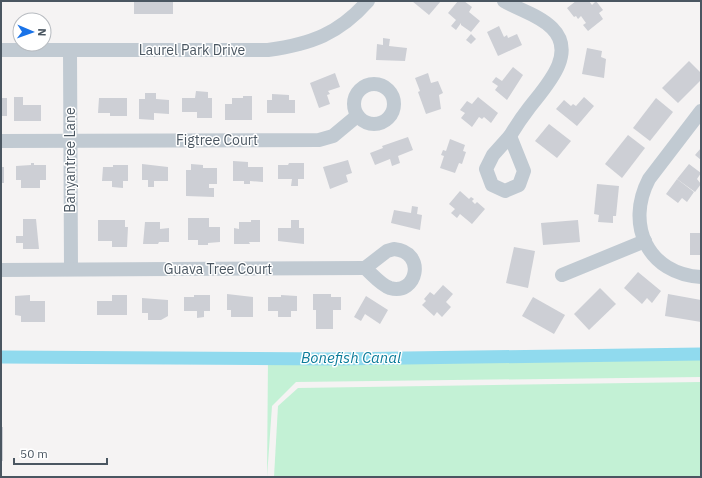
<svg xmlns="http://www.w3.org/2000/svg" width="702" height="478" font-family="'IBM Plex Sans',sans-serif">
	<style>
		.green { fill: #c3f1d5 }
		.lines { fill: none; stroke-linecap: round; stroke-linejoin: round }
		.canal { stroke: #90daee; stroke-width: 13 }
		.building { fill: #cdcfd5 }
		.minor { stroke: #c1cad2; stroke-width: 14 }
		.labels { text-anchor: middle; stroke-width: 3; stroke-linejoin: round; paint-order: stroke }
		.street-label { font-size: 14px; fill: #4a5661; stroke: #fff }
		.water-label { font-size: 15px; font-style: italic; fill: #0c7c9b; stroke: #fff }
	</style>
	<rect width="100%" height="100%" fill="#f5f3f3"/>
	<g class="green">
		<polygon points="442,357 701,358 701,377 296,382 272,406 267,477 268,358"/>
		<polygon points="701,382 701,477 274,477 278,406 298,388"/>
	</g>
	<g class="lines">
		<polyline class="canal" points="1,357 336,359 701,354"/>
	</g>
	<g class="building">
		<rect x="134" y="1" width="39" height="13"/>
		<polygon points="412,1 441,1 429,15"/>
		<polygon points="458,1 464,1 472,7 469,12 480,21 471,32 461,25 461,23 456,30 451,26 456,20 448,13"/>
		<polygon points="576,1 589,1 592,5 596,1 603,10 599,13 603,19 588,31 583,25 586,23 581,16 578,19 576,16 574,17 567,8"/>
		<polygon points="499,26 504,37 507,35 508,38 517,34 522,45 498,56 487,32"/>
		<polygon points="471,34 476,39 471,44 466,40"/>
		<polygon points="383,38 390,39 389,46 407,48 405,61 376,60 377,44 383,45"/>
		<polygon points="587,48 602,51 601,57 606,59 604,78 582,74"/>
		<polygon points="689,61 701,73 701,80 678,103 662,88"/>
		<polygon points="513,67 523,75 507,100 495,90 498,86 492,82 496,77 502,81"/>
		<polygon points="335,73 340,87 328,91 330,94 327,95 330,104 319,108 310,83"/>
		<polygon points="428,73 431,83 438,81 443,93 439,95 441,109 426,114 418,92 420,91 415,78"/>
		<polygon points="196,91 208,92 208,98 212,98 212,118 197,118 197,112 182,112 182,98 195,98"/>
		<polygon points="145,93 156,93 156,99 169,100 169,114 154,113 154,120 139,119 139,99 145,99"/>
		<polygon points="272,94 289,95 289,100 295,100 295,113 267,113 267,100 272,100"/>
		<polygon points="243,96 252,96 252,120 225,120 225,104 232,104 232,98 243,98"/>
		<polygon points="14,97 23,97 23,105 41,105 41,121 14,121"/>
		<polygon points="478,97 498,113 491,123 484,117 482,119 479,117 472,127 461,118 465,113 460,110 467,101 472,104"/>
		<polygon points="584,97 594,106 577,126 556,109 564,100 571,106 573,104 576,106"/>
		<rect x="1" y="98" width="6" height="18"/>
		<polygon points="99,98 127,98 127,116 110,116 110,113 98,113"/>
		<polygon points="656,98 673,112 650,141 633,128"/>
		<polygon points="549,124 571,141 557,158 535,141"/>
		<polygon points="628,135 645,148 622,178 605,164"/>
		<polygon points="408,137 413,150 398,156 400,163 392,166 390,159 375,165 370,153 383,148 382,146"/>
		<polygon points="450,139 465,145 463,151 466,152 462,164 459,163 455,173 440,168 444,156 441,155 443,150 446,151"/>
		<polygon points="701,148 701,160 695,155"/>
		<polygon points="348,160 352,173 346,175 348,182 330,189 323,167"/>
		<polygon points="233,161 248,162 248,167 263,167 263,182 250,181 250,184 244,184 244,181 233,181"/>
		<polygon points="31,163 34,163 34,165 46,165 46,180 40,180 40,188 21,188 21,180 16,180 16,166 31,165"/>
		<polygon points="289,163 304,163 304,179 298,179 298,186 291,186 292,179 278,179 278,165 288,165"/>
		<polygon points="142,164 168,167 168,181 154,181 154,187 148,187 148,180 142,180"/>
		<polygon points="191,164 203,165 203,168 217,168 217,184 209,184 209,188 214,188 214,197 186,196 186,170 191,170"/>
		<polygon points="689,164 701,173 697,179 701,184 695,192 677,179"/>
		<polygon points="113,165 128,165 128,181 123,181 123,188 112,187 112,181 102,181 103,167 113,167"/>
		<rect x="1" y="167" width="3" height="16"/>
		<polygon points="677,179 694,192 687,202 682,198 678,203 666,194"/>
		<polygon points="597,184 619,186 616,216 613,216 613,223 598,222 599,215 594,214"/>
		<polygon points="460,191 469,199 471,197 474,199 472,201 475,204 477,202 485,209 472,224 460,214 457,218 451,213 455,209 449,204"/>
		<polygon points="412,206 418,207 417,214 422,215 420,230 391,223 394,210 411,213"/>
		<polygon points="188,218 209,218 209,227 220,227 220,242 208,243 208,245 198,245 198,240 188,240"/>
		<polygon points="23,219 36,219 39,249 23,249 23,243 16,243 16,236 23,236"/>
		<polygon points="98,220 125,220 125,227 128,227 127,247 112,247 112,241 98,241"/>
		<polygon points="251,220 260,220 260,242 249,242 250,244 234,244 234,228 239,229 239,222 251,222"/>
		<polygon points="291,220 299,220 299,228 304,228 304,244 278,241 278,228 291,228"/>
		<polygon points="578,220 580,242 543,245 541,223"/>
		<polygon points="145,222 160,222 160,229 169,228 169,242 159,242 158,244 143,244"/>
		<rect x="690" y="233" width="11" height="22"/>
		<polygon points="514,247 535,251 528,288 506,283"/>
		<polygon points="638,272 661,291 652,303 647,298 642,304 624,288"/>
		<polygon points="443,285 453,294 446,302 451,307 442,317 437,312 434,316 422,305 426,301 424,299 430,292 434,295"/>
		<polygon points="600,288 616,304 589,330 574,314"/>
		<polygon points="227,294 253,297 253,317 231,317 231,310 227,310"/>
		<polygon points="313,294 331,294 331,297 341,297 341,310 333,310 333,329 316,329 316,310 313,310"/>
		<polygon points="668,294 701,300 701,322 665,316"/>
		<polygon points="30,295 30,301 45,301 45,322 21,322 21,316 15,315 15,296"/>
		<polygon points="112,295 127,295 127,315 97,315 97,301 112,301"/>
		<polygon points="194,295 210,295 210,311 204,311 204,317 197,318 197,311 184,311 184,297 194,297"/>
		<polygon points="281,295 297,296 297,311 291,311 291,317 278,317 278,311 268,311 268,297 281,297"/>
		<polygon points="366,296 388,310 380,324 365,314 361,321 354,317"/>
		<polygon points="533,297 565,315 554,334 522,316"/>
		<polygon points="142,298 168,300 168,316 161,320 148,320 148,313 142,313"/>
		<rect x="1" y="427" width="2" height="34"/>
	</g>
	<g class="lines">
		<g class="minor">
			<path d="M504,1C519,10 539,15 552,28C578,54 545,87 529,108C522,117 516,126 510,136"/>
			<path d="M1,50H268C311,44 339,34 368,1"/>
			<polyline points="70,51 71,269"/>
			<circle cx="374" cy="104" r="20"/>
			<path d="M701,111L649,179C625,225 648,274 701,277"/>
			<polygon points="510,136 524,171 519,185 505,191 492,185 486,169 493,155"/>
			<polyline points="1,141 319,140 333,136 357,116"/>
			<path d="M394,249C427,252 417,296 390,288C381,285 373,275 365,268L387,251Z"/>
			<polyline points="1,270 365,268"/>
			<polyline points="562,275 645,241"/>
		</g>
	</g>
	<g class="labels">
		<g class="street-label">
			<text x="192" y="55">Laurel Park Drive</text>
			<text x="217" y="145">Figtree Court</text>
			<text transform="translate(70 160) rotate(-90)" y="5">Banyantree Lane</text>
			<text x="218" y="274">Guava Tree Court</text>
		</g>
		<g class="water-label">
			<text x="351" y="363">Bonefish Canal</text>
		</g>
	</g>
	<rect width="702" height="478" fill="none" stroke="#4a5661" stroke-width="4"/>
	<g transform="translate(32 32) rotate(92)"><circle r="19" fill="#ffffff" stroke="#b7bbc0"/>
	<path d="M0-3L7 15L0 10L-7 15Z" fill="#1a73e8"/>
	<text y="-6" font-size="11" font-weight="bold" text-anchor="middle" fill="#4a5661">N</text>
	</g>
	<path d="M14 458v6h93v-6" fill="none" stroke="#4a5661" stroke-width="2"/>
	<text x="20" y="458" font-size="12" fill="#4a5661" stroke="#ffffff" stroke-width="3" paint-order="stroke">50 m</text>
</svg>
